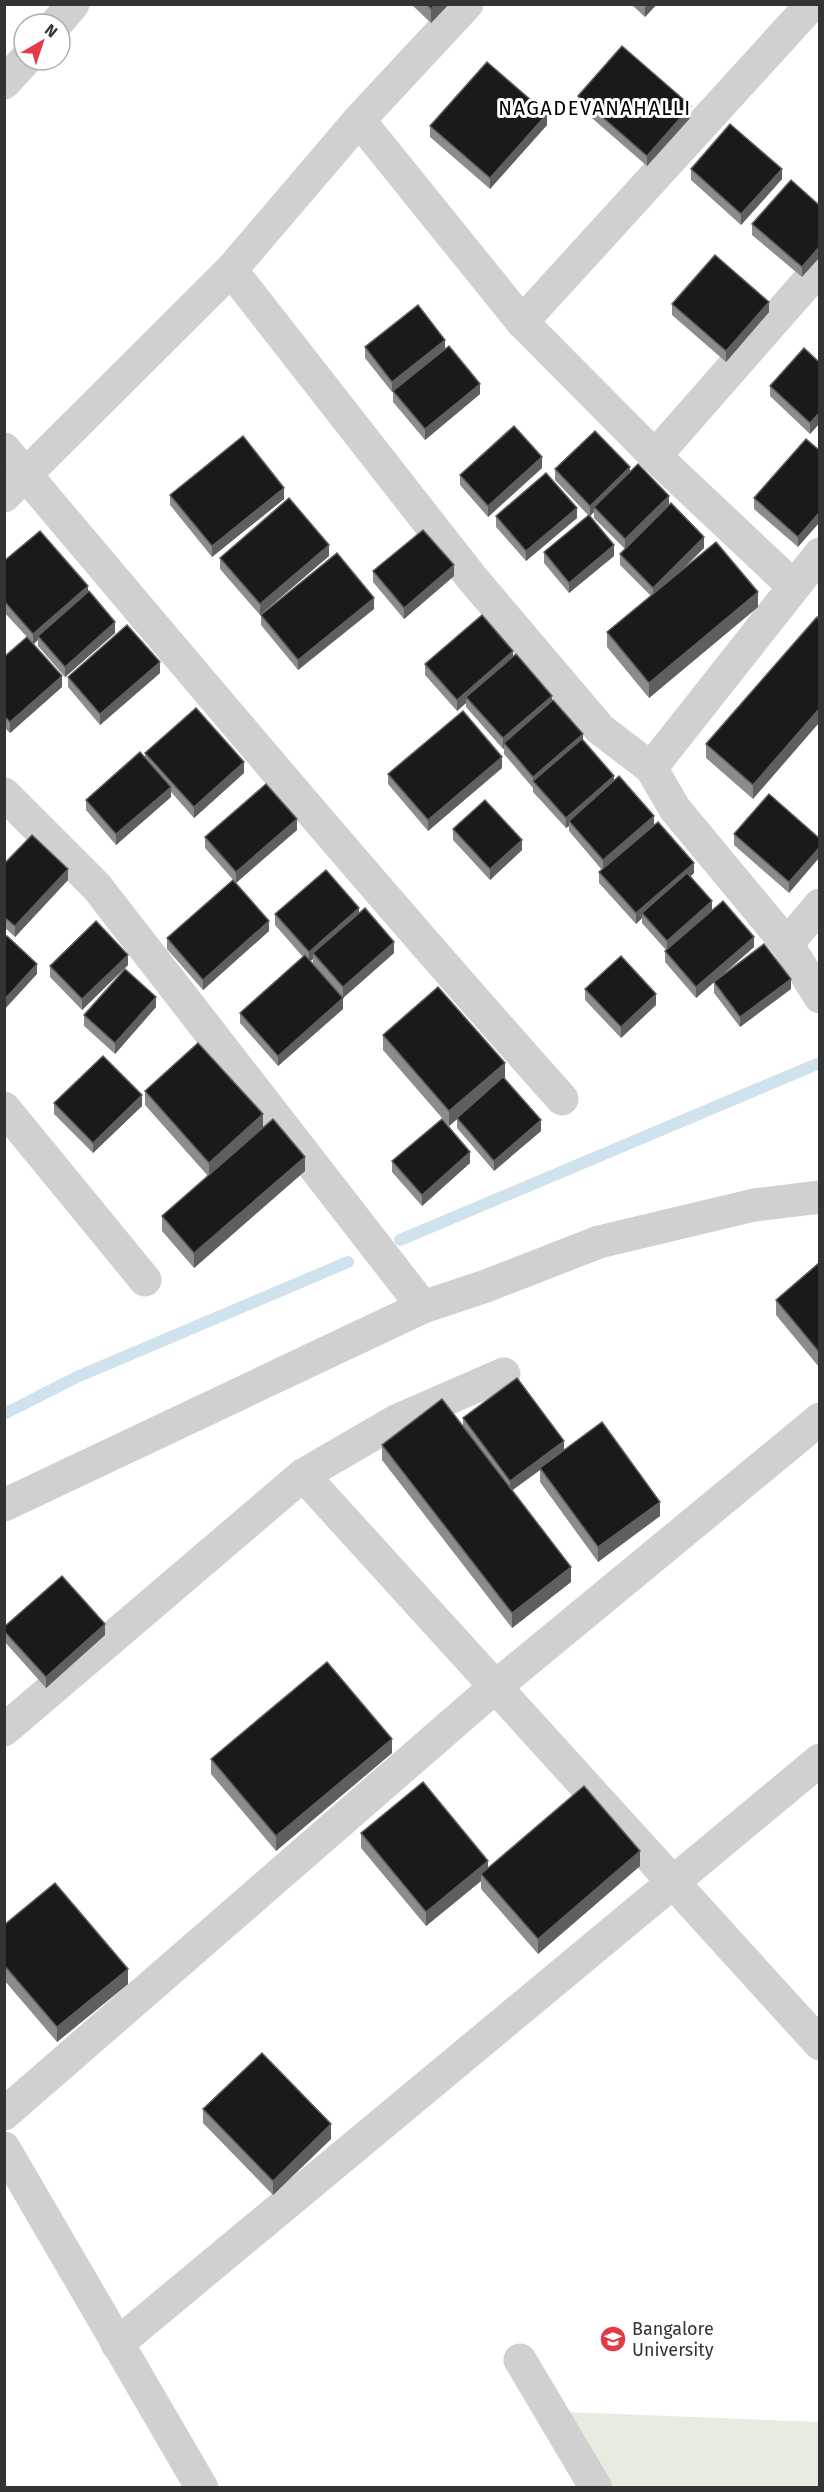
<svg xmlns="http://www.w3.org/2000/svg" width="824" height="2492" font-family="'Fira Sans',sans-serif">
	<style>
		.green { fill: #e6ecdf }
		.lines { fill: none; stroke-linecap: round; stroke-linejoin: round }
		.stream { stroke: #cfe2ee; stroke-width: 12 }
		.minor { stroke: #d0d0d0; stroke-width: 33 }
		.wall { fill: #8c8c8c }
		.shaded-wall { fill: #5f5f5f }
		.building { fill: #1a1a1a; stroke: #5f5f5f; stroke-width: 1.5 }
		.labels { text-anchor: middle; stroke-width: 6; stroke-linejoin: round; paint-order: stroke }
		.poi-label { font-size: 18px; fill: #333; stroke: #fff; text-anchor: start }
		.neighbourhood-label { font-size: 20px; letter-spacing: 1.5px; fill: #000; stroke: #fff }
	</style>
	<rect width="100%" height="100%" fill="#fff"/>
	<polygon class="green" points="566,2412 819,2422 819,2487 581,2487"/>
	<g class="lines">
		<g class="stream">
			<polyline points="400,1240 817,1064"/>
			<polyline points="4,1414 77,1377 348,1262"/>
		</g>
		<g class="minor">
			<polyline points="56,24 73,4"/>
			<polyline points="4,83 25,60"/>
			<polyline points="359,120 522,322 655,456 793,586"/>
			<polyline points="231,270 472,578 600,729 651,768"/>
			<polyline points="522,322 812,4"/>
			<path d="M4,449C188,667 372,886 562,1099"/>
			<polyline points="655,456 820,268"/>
			<polyline points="4,496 231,270 359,120 467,4"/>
			<polyline points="820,554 651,768 675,809 787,944 820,997"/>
			<polyline points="4,794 97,887 423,1307"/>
			<polyline points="787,944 820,905"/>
			<polyline points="4,1108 145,1280"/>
			<polyline points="303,1475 396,1421 504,1374"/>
			<polyline points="4,1505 423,1307 486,1286 599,1242 754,1205 820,1197"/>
			<polyline points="4,1730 303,1475 820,2044"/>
			<polyline points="4,2114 495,1687 820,1419"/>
			<polyline points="4,2148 202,2488"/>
			<polyline points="117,2344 820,1760"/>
			<polyline points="520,2360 596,2488"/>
		</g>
	</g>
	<g class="wall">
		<polygon points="411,4 449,4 431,23"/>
		<polygon points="631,4 657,4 645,17"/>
		<polygon points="578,96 691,117 647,166 578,106"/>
		<polygon points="547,125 490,189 430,137 430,126"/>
		<polygon points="691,169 782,179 741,225 691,180"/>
		<polygon points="819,205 802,277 752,235 752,224"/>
		<polygon points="672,304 769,312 726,362 672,315"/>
		<polygon points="365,347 445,349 480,394 425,440 393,402 393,391 392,392 365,358"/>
		<polygon points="819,362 819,424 810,434 770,396 770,386"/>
		<polygon points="819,450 798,547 754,509 754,498"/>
		<polygon points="542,468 488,517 460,485 460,475"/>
		<polygon points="555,469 630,472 669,505 704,548 682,570 758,607 649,698 607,647 607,632 651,596 620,565 620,554 625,549 594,518 594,512 590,516 614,556 569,593 544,563 544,552 588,515 555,480"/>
		<polygon points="170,495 284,499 212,557 170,505"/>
		<polygon points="496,516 577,518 526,561 496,527"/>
		<polygon points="329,556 260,615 220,569 220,558"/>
		<polygon points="4,561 88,592 115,633 65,677 38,646 38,640 34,644 62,687 10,733 4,727 4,657 27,637 4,612"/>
		<polygon points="373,571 454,576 404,619 373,582"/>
		<polygon points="374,609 298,670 261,625 261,615"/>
		<polygon points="817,617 753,799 706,758 706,744"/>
		<polygon points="513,656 552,701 614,780 654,825 694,873 691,876 712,910 754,947 696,998 665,962 665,951 666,950 642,923 642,918 636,924 599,883 599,872 602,870 569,831 569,826 566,828 533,792 533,788 504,754 504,748 503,749 466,707 466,703 457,711 425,675 425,664"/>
		<polygon points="160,673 100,725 68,687 68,677"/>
		<polygon points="145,753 244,773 194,818 171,792 171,797 116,845 86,810 86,800 145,757"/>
		<polygon points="502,768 428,831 388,784 388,774"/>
		<polygon points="453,829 522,850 490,880 453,840"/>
		<polygon points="297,830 236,883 205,848 205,837"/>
		<polygon points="734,834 819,838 789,893 734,845"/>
		<polygon points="4,864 68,880 15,937 4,927"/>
		<polygon points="359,913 394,953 343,998 313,963 313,959 310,961 343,1009 278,1066 240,1023 240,1013 303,957 275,925 275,914"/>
		<polygon points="269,931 203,990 167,949 167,938"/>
		<polygon points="128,965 82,1010 50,977 50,966"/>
		<polygon points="714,982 791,989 740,1027 714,993"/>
		<polygon points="585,989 656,1005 621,1038 585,1000"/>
		<polygon points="156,1007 115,1054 84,1026 84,1015"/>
		<polygon points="383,1035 505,1078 541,1131 494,1171 457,1128 457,1119 449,1126 383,1050"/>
		<polygon points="145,1091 263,1128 305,1171 194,1268 162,1231 162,1216 208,1176 145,1105"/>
		<polygon points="54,1103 142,1106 93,1153 54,1114"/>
		<polygon points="392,1161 470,1163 422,1206 392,1172"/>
		<polygon points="819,1263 819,1367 776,1315 776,1300"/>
		<polygon points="463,1418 564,1450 660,1516 598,1562 540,1482 540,1470 512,1490 571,1582 512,1628 382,1460 382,1445 463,1426"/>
		<polygon points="4,1627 105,1635 46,1688 4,1641"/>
		<polygon points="392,1753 276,1851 211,1774 211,1759"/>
		<polygon points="361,1833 488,1868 640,1866 538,1954 481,1889 481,1881 426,1926 361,1848"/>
		<polygon points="4,1925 128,1984 57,2042 4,1980"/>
		<polygon points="203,2109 331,2139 273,2195 203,2123"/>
	</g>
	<g class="shaded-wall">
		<polygon points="435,4 449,4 431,23 431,9"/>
		<polygon points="647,4 657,4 645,17 645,7"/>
		<polygon points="691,106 691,117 647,166 647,156"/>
		<polygon points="547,114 547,125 490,189 490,178"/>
		<polygon points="782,169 782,179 741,225 741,214"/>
		<polygon points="819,247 819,258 802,277 802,267"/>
		<polygon points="769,302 769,312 726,362 726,351"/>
		<polygon points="445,340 445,350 392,392 392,382"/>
		<polygon points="480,384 480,394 425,440 425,429"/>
		<polygon points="819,413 819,424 810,434 810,423"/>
		<polygon points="542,457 542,468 488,517 488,506"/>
		<polygon points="630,467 630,478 594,507 594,512 590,516 590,506"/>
		<polygon points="284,488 284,499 212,557 212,546"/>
		<polygon points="669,496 669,506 625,549 625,539"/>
		<polygon points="577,508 577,518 526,561 526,551"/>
		<polygon points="819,513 819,523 798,547 798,537"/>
		<polygon points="704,537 704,548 653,598 653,588"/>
		<polygon points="329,545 329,556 260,615 260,604"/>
		<polygon points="614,545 614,556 569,593 569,583"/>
		<polygon points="454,565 454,576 404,619 404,608"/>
		<polygon points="88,586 88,596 38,636 38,640 33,644 33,634"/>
		<polygon points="758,592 758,607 649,698 649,683"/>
		<polygon points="374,598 374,609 298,670 298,660"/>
		<polygon points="115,622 115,633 65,677 65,667"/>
		<polygon points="513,651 513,661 466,697 466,703 457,711 457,700"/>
		<polygon points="160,662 160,673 100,725 100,714"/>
		<polygon points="62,676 62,687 10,733 10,722"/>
		<polygon points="552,696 552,706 504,743 504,748 503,749 503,738"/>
		<polygon points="819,709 819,723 753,799 753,785"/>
		<polygon points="583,734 583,744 533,781 533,777"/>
		<polygon points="502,757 502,768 428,831 428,820"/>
		<polygon points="244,762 244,773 194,818 194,807"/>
		<polygon points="614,776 614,787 569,821 569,826 566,828 566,818"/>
		<polygon points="171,787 171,797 116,845 116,834"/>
		<polygon points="654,816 654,826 603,871 603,860"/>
		<polygon points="297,819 297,830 236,883 236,872"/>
		<polygon points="522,840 522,850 490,880 490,869"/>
		<polygon points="819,848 819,858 789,893 789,882"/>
		<polygon points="694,863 694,873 645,916 642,913 642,918 636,924 636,913"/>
		<polygon points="68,869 68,880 15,937 15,926"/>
		<polygon points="712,901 712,911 667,951 667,941"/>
		<polygon points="359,908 359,918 313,953 313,959 309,962 309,952"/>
		<polygon points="269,921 269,931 203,990 203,980"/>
		<polygon points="754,937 754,947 696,998 696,987"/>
		<polygon points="394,942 394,953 343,998 343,987"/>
		<polygon points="128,955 128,965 82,1010 82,999"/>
		<polygon points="37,964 37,974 4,1010 4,1000"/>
		<polygon points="791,979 791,989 740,1027 740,1017"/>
		<polygon points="656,994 656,1005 621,1038 621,1027"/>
		<polygon points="156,997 156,1007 115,1054 115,1043"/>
		<polygon points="343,998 343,1009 278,1066 278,1056"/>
		<polygon points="505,1063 505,1078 449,1126 449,1111"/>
		<polygon points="142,1095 142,1106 93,1153 93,1143"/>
		<polygon points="263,1114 263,1129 209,1178 209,1163"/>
		<polygon points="541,1120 541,1131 494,1171 494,1161"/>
		<polygon points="470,1152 470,1163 422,1206 422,1195"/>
		<polygon points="305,1157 305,1171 194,1268 194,1253"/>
		<polygon points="564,1441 564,1451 540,1468 540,1470 510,1492 510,1481"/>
		<polygon points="660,1502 660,1516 598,1562 598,1547"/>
		<polygon points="571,1567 571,1582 512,1628 512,1613"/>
		<polygon points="105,1624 105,1635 46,1688 46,1677"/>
		<polygon points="392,1739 392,1753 276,1851 276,1836"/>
		<polygon points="640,1851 640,1866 538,1954 538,1939"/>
		<polygon points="488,1861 488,1876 481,1874 481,1881 426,1926 426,1912"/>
		<polygon points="128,1969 128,1984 57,2042 57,2027"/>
		<polygon points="331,2124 331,2139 273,2195 273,2181"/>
	</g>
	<g class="building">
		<polygon points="427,4 435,4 431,9"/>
		<polygon points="622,46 691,106 647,156 578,96"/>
		<polygon points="487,62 547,114 490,178 430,126"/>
		<polygon points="730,124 782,169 741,214 691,169"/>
		<polygon points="791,180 819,205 819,247 802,267 752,224"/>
		<polygon points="715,255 769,302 726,351 672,304"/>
		<polygon points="418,305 445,340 392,382 365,347"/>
		<polygon points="449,346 480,384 425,429 393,391"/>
		<polygon points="804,348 819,362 819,413 810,423 770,386"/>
		<polygon points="514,426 542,457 488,506 460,475"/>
		<polygon points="595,431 630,467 590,506 555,469"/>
		<polygon points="243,436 284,488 212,546 170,495"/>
		<polygon points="806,439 819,450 819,513 798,537 754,498"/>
		<polygon points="638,464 669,496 625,539 594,507"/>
		<polygon points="546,473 577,508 526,551 496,516"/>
		<polygon points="289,498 329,545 260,604 220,558"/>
		<polygon points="671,503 704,537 653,588 620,554"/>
		<polygon points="589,515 614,545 569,583 544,552"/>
		<polygon points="423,530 454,565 404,608 373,571"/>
		<polygon points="40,531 88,586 33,634 4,601 4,561"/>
		<polygon points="716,542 758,592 649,683 607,632"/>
		<polygon points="337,553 374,598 298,660 261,615"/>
		<polygon points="89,591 115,622 65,667 38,636"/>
		<polygon points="482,615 513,651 457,700 425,664"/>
		<polygon points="817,617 819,620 819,709 753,785 706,744"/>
		<polygon points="127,625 160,662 100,714 68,677"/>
		<polygon points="27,637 62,676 10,722 4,716 4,657"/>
		<polygon points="516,654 552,696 503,738 466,697"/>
		<polygon points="553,700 583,734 533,777 504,743"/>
		<polygon points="196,708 244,762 194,807 145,753"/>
		<polygon points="463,711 502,757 428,820 388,774"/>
		<polygon points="582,739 614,776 566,818 533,781"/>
		<polygon points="140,752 171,787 116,834 86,800"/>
		<polygon points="619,776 654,816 603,860 569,821"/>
		<polygon points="266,784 297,819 236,872 205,837"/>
		<polygon points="769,794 819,838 819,848 789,882 734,834"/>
		<polygon points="485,800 522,840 490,869 453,829"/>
		<polygon points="658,822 694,863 636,913 599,872"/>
		<polygon points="32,835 68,869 15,926 4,917 4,864"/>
		<polygon points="326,870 359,908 309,952 275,914"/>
		<polygon points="687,873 712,901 667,941 642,913"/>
		<polygon points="233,880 269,921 203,980 167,938"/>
		<polygon points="723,901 754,937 696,987 665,951"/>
		<polygon points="365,908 394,942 343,987 313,953"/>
		<polygon points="96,921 128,955 82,999 50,966"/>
		<polygon points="7,936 37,964 4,1000 4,938"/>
		<polygon points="764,944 791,979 740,1017 714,982"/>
		<polygon points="305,955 343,998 278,1056 240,1013"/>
		<polygon points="621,956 656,994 621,1027 585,989"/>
		<polygon points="125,969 156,997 115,1043 84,1015"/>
		<polygon points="438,987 505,1063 449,1111 383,1035"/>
		<polygon points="198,1043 263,1114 209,1163 145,1091"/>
		<polygon points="103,1056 142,1095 93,1143 54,1103"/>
		<polygon points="503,1077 541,1120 494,1161 457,1118"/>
		<polygon points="273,1119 305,1157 194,1253 162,1216"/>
		<polygon points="442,1119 470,1152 422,1195 392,1161"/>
		<polygon points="819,1263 819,1352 776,1300"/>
		<polygon points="517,1378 564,1441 510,1481 463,1418"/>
		<polygon points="442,1399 571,1567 512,1613 382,1445"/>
		<polygon points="602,1422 660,1502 598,1547 540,1468"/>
		<polygon points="62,1576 105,1624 46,1677 4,1631 4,1627"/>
		<polygon points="327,1662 392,1739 276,1836 211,1759"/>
		<polygon points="423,1782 488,1861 426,1912 361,1833"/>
		<polygon points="584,1786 640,1851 538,1939 481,1874"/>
		<polygon points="55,1883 128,1969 57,2027 4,1965 4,1925"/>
		<polygon points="262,2053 331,2124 273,2181 203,2109"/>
	</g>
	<defs>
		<symbol id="university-disc" viewBox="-11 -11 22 22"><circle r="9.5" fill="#e63946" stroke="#fff"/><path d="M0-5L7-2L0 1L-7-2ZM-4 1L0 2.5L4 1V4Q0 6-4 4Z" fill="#fff"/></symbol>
	</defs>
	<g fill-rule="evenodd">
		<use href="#university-disc" x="598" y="2324" width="30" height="30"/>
	</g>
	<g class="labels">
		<g class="poi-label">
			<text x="632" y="2335">Bangalore<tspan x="632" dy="21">University</tspan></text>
		</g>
		<g class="neighbourhood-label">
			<text x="595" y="115">NAGADEVANAHALLI</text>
		</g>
	</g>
	<rect width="824" height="2492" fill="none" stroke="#333333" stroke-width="12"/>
	<g transform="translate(42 42) rotate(39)"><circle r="28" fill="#ffffff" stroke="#adadad" stroke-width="1.5"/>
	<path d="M0-4.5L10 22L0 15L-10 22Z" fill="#e63946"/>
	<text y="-9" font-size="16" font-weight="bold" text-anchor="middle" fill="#333333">N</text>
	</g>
</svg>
